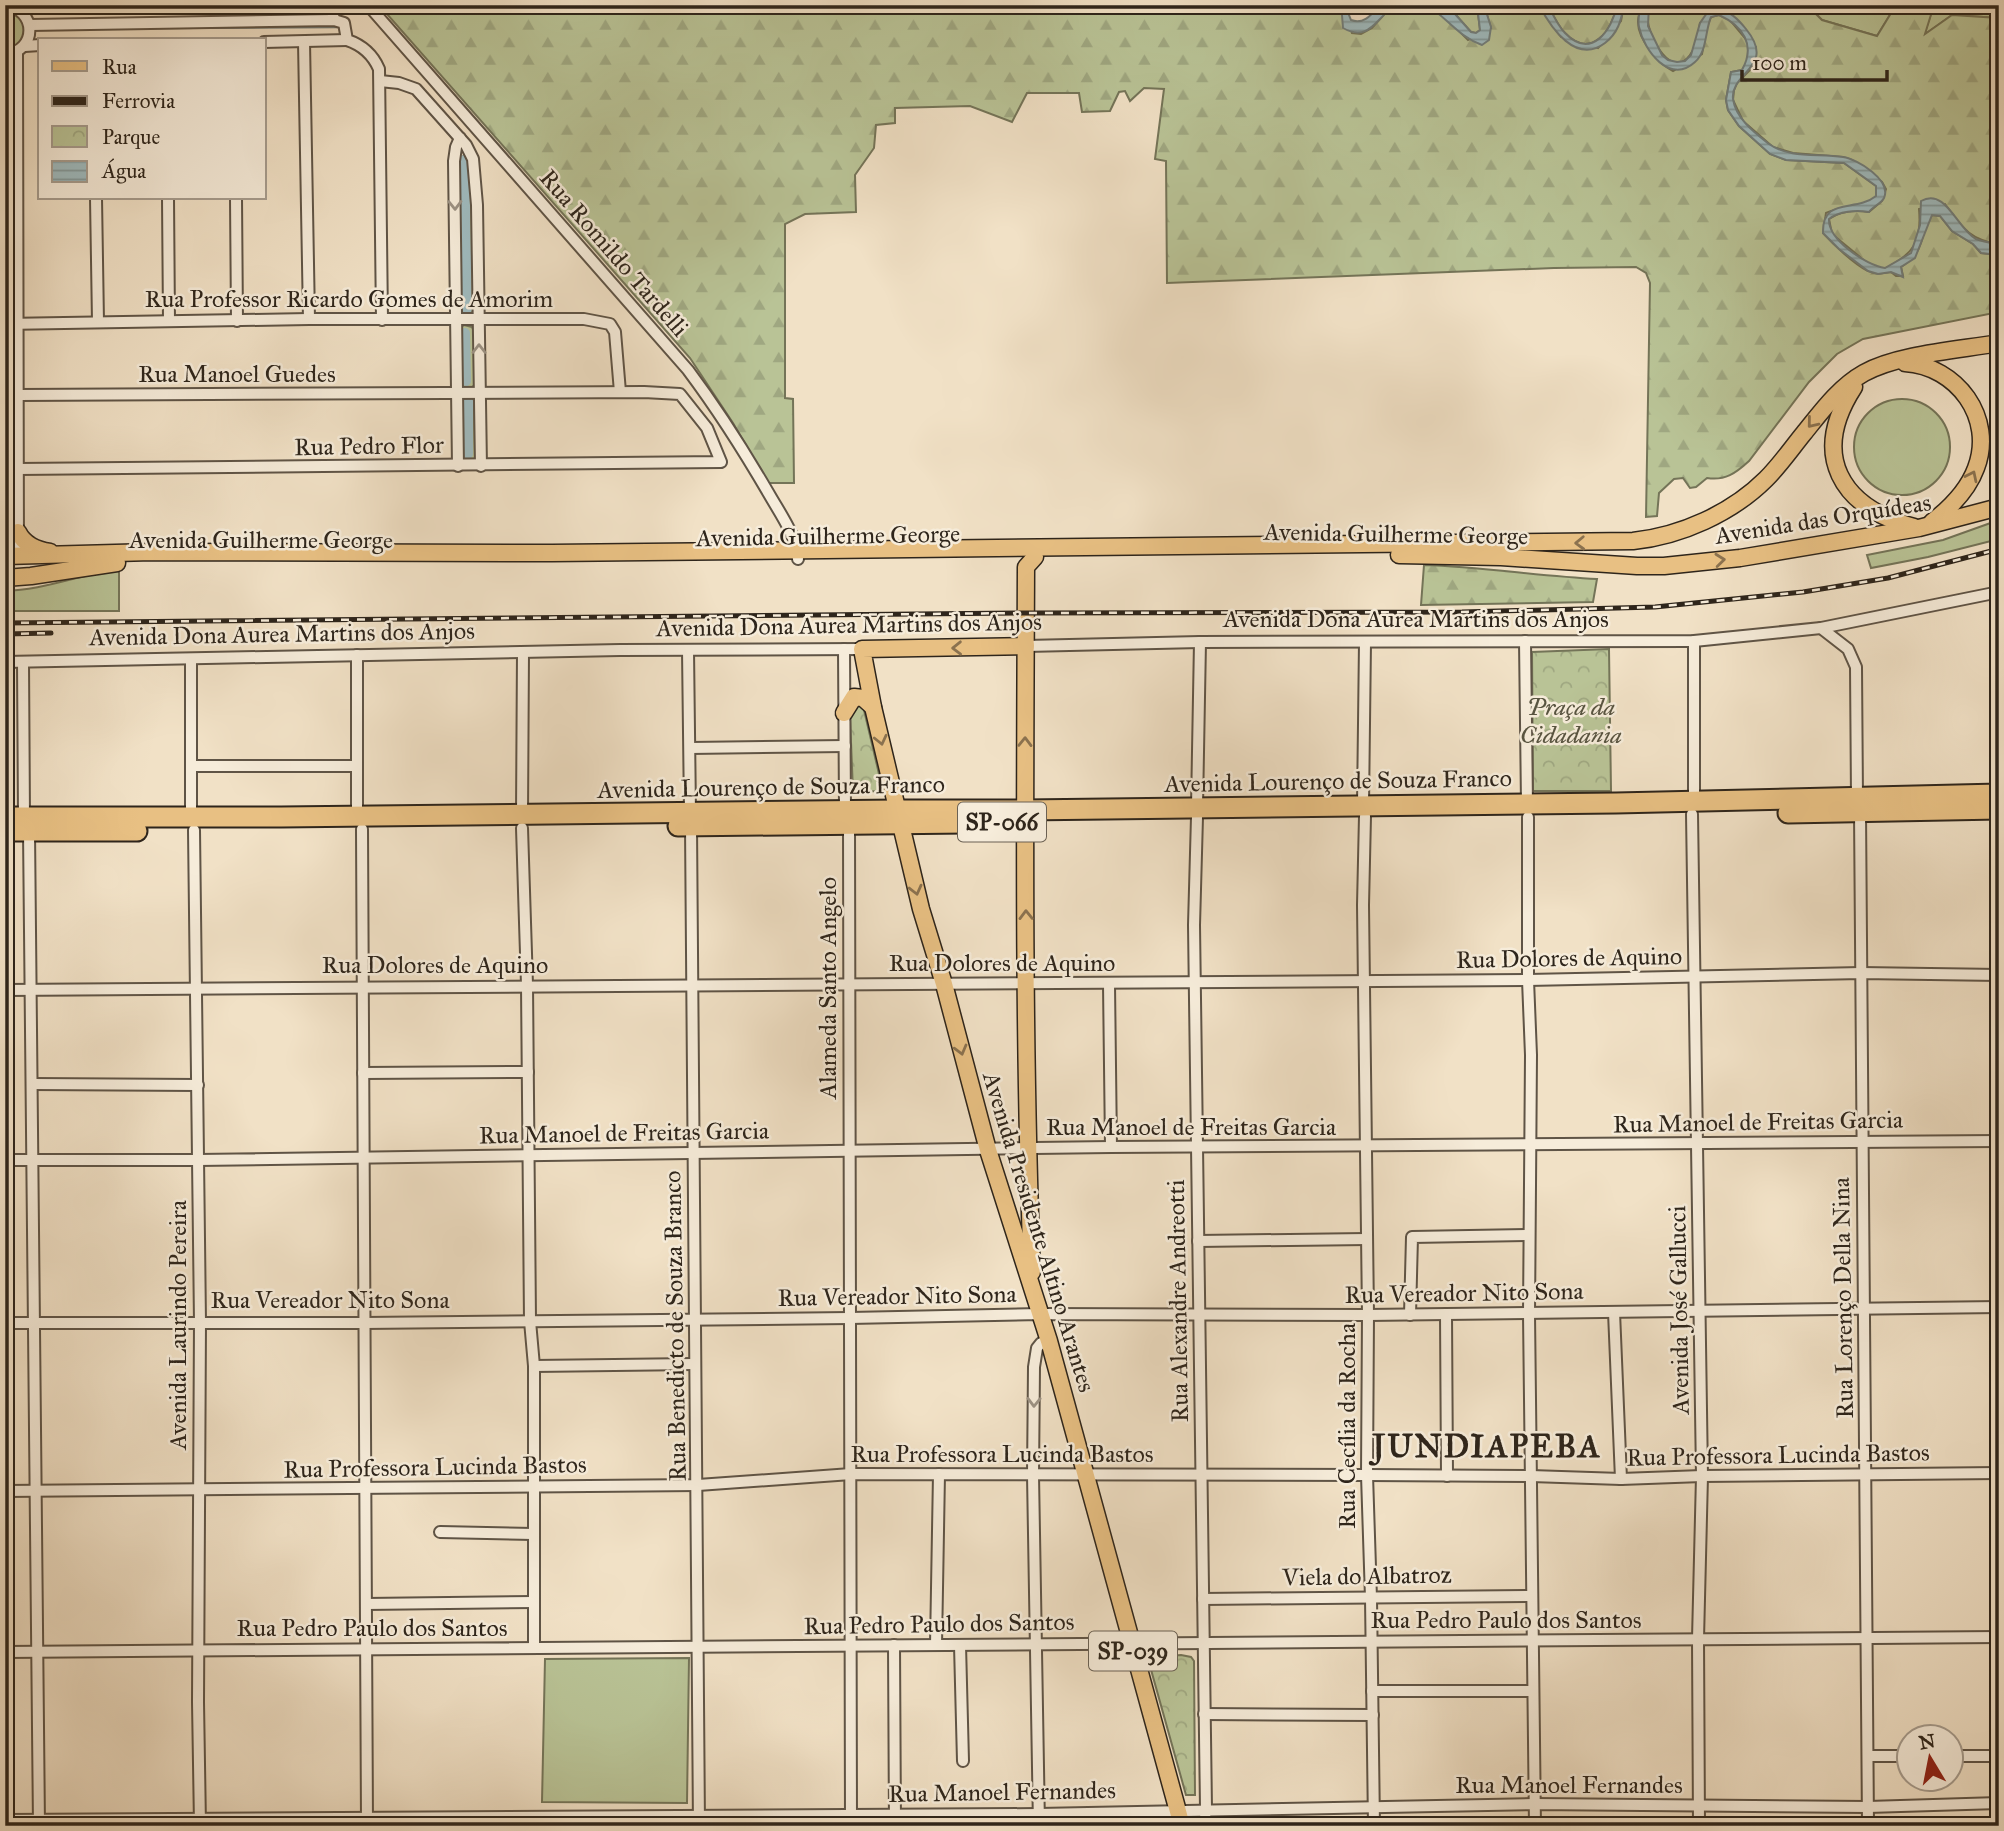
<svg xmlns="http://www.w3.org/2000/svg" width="2004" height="1831" font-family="'IM FELL Great Primer',serif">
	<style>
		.grass { fill: #b9c396; stroke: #747458; stroke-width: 2 }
		.forest { fill: url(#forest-firs); stroke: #747458; stroke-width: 2 }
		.park { fill: url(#park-crowns); stroke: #747458; stroke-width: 2 }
		.water { fill: url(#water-rules); stroke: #727f7d; stroke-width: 2 }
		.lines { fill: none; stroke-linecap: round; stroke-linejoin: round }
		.stream { stroke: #727f7d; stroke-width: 2.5 }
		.canal { stroke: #9fbbbf; stroke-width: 10 }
		.street-casing { stroke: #5f5446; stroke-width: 14 }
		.primary-casing { stroke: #2e251b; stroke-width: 19 }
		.highway-casing { stroke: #2e251b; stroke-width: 23 }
		.street { stroke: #f6ecda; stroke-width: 10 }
		.primary { stroke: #e8c083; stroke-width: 16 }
		.highway { stroke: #e8c083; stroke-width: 19 }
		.rail-casing { stroke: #2e251b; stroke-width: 5 }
		.rail { stroke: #f6ecda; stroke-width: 2.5; stroke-dasharray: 8; stroke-linecap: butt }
		.oneway { stroke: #9c9284 }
		.oneway2 { stroke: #8b724f }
		.labels { text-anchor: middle; stroke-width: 5; stroke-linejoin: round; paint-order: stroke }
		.shield { fill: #f6ecda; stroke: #6a6154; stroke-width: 2 }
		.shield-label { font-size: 23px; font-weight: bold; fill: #2e251b }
		.street-label { font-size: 24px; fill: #2e251b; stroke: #f6ecda }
		.park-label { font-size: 24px; font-style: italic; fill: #585440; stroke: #f6ecda }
		.district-label { font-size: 32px; font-weight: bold; letter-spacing: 2px; fill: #2e251b; stroke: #f6ecda }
	</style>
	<defs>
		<pattern id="forest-firs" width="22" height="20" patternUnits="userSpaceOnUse" patternTransform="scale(1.75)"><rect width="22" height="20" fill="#b9c396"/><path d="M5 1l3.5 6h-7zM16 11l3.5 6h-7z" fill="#9fa781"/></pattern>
		<pattern id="park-crowns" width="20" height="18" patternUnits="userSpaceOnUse" patternTransform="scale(1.75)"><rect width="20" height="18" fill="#b9c396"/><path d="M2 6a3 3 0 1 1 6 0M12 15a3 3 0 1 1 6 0" fill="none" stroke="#9fa781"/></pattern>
		<pattern id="water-rules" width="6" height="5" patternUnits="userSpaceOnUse" patternTransform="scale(1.75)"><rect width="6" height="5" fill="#9fbbbf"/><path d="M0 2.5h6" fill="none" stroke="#82989a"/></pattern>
	</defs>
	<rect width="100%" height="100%" fill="#f1e1c6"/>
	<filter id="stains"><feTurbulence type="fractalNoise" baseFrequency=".00286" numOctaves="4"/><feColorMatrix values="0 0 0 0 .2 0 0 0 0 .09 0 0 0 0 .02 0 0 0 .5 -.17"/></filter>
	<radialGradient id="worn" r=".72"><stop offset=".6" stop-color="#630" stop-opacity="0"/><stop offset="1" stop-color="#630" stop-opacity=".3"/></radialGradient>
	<g class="grass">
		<polygon points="1807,5 1896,5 1877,36 1822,20"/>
		<polygon points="1934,5 1999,5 1999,18 1952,15 1924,35"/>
		<polygon points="5,9 11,9 27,23 23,43 5,51"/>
		<polygon points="5,58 12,58 13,315 5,315"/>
		<polygon points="465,155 472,159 474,310 469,316 460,313 458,159"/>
		<polygon points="464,325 472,327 474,331 474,385 471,389 463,388 460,386 460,328"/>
		<polygon points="5,327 12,327 15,524 5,524"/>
		<polygon points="464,397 472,398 474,402 475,459 472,462 461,459 461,399"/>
		<circle cx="1902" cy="447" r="48"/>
		<polygon points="1999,520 1999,539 1928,557 1871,568 1867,555 1943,540"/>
		<path d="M119,570V611H5V591C45,590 80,574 119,570Z"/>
		<polygon points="689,1658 687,1803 542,1802 545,1659"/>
	</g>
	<g class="forest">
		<path d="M379,5H1344L1352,33L1361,34L1372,28L1388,10L1396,5H1427L1443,15L1468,40L1491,28L1484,5H1538L1561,37L1598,48L1621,21L1624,5H1641C1640,11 1638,17 1638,22C1638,39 1658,64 1673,71L1702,54L1707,27L1711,17L1719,15L1730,20L1749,43L1747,62L1742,70L1731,72L1726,100L1728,110L1739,126L1770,154L1786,160L1844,163L1876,186V197C1862,208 1842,205 1826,213L1823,233C1834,245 1854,264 1868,271C1875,275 1883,273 1891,272L1896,276H1903L1901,267C1927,250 1918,237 1932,215L1940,216L1952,231L1973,244L1981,253L1999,255V312L1863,339L1837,354L1809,382L1749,461C1736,473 1725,481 1707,478L1696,487L1690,488L1683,478L1674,479L1659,493L1657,516L1646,517L1650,283L1646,273L1636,267L1554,268L1167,283L1166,161L1155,159L1164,89L1144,88L1130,101L1125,91L1119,92L1110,111L1082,112L1079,93H1027L1012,122L970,106L895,108V123L876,125L874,148L855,175L856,212L805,214L785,224V398L793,399L794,483H768L733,423L690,358Z"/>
		<polygon points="1447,5 1477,5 1480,30 1476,33 1471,32"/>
		<path d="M1548,5H1617C1612,31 1591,60 1565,33C1558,26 1553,15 1548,5Z"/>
		<path d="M1649,5H1807L1822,20L1877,36L1896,5H1934L1925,34L1952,15L1999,18V244C1969,240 1962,227 1945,204L1919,209C1922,242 1914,254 1884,269L1871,266L1832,234L1829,219C1840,211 1856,210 1869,212L1882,201L1886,189L1882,182L1852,160L1843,157L1793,153L1773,147L1743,121L1733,100L1734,90L1737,83L1753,67L1756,47L1724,10L1700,23C1698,33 1697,47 1690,55C1671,80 1650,38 1648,22C1647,16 1648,11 1649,5Z"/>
		<path d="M1424,565C1482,567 1539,576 1597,579L1593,602L1421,605Z"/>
	</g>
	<g class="park">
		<polygon points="1609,649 1611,791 1533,791 1532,652"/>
		<polygon points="854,705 862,705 864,710 883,791 853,792 850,717"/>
		<polygon points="1181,1655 1191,1657 1194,1661 1195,1795 1186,1795 1150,1666 1154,1657"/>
	</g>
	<g class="water">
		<path d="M1344,5H1353L1349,15L1351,20C1364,25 1372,14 1380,5H1396C1376,17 1370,43 1343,28L1342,15Z"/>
		<path d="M1427,5H1447L1471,32L1476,33L1480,30L1477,5H1484L1491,27L1489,40L1482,45C1459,37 1447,18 1427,5Z"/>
		<path d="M1539,5H1548C1553,15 1558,26 1565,33C1591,60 1612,31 1617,5H1624C1621,21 1618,33 1605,43C1576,65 1551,28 1539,5Z"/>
		<path d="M1641,5H1649L1648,26L1662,55L1668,60L1677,62L1685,61L1691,55L1700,23L1707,13L1716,8C1730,11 1738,19 1746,29C1777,67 1730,72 1733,99C1736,119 1755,133 1769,144C1790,159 1819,153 1843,157C1857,159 1892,180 1884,198C1881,204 1873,206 1869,212C1856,210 1839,211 1829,219C1828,240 1866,265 1885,268L1911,253L1920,225L1921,201C1946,187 1957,229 1976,239C1983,242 1992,243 1999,244V255L1981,253L1973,244L1952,231L1940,216L1932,215L1915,258L1901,267L1903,277L1891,272L1878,274L1868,271L1839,249L1823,233C1822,196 1855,213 1876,196V186L1844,163L1786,160L1770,154L1739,126L1728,110L1726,100L1731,72L1742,70C1756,45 1743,26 1719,15L1711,17C1705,31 1707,52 1695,62C1670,85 1644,51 1639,27C1637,19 1640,12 1641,5Z"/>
	</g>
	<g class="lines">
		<g class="stream">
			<polyline points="141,28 337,27"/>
			<polyline points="5,61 7,318"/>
			<polyline points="7,331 9,521"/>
		</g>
		<g class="canal">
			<polyline points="464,160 467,309"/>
			<polyline points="465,333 466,381"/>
			<polyline points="468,401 468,454"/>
		</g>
		<defs>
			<g id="street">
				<polyline points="331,5 334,20"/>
				<path d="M368,5L688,370C718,410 744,451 769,494C781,515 796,535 798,559"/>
				<path d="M5,6C37,8 38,52 5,54"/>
				<path d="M30,25L334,20L344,23L347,40C362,45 373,55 379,69L382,320"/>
				<polyline points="264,42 347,40"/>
				<polyline points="304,42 309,319"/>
				<polyline points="25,46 40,45"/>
				<polyline points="17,52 18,556"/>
				<polyline points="380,81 399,83 416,89 466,145 473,159 477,205 481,466"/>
				<polyline points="96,198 98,322"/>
				<polyline points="168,198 169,321"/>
				<polyline points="236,198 237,321"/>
				<polyline points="5,324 309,319 584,319 610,324 615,332 620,392"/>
				<polyline points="18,395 644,392 680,394 707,428 721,462 18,469"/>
				<polyline points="458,466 454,161 456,147 460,138"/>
				<polyline points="1821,628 1848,649 1856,667 1857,798"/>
				<polyline points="1525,641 1527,804"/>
				<polyline points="1694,641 1694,802"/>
				<polyline points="1026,646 1200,642 1694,641 1821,628 1999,592"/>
				<polyline points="844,649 845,810"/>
				<polyline points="688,650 690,813"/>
				<polyline points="357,655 357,817"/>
				<polyline points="5,662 620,650 862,649"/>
				<polyline points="23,662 24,817"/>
				<polyline points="690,748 845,746"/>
				<polyline points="192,766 357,766"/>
				<polyline points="1363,805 1365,642"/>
				<polyline points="1197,807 1200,642"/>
				<polyline points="1860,812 1868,1826"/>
				<polyline points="522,814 523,652"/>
				<polyline points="1692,814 1702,1476 1698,1639 1699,1826"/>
				<polyline points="1365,816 1363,905 1368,1315 1367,1475 1371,1598 1374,1826"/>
				<polyline points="191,817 191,659"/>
				<polyline points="1197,817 1194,925 1206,1809 1204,1826"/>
				<polyline points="1528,817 1528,980 1531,1055 1529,1314 1535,1826"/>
				<polyline points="849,825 851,1826"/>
				<polyline points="691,826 699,1826"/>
				<polyline points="522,828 527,985 530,1321 534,1366 534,1648"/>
				<polyline points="362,829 367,1824"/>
				<polyline points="194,830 200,1322 198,1702 200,1825"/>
				<polyline points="29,831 39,1826"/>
				<polyline points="1109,984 1111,1147"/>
				<polyline points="5,990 1528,980 1861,973 1999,975"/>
				<polyline points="363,1073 528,1072"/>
				<polyline points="32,1084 198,1085"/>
				<polyline points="5,1160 198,1160 1111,1147 1999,1141"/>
				<polyline points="1198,1241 1367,1239"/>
				<polyline points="1614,1312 1621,1479"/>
				<polyline points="1446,1314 1447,1476"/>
				<polyline points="1410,1315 1412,1237 1529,1235"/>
				<polyline points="5,1323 364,1323 850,1318 1040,1314 1368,1315 1999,1307"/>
				<polyline points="534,1366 694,1364"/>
				<polyline points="5,1491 698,1485 851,1474 1367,1475 1531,1476 1621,1479 1702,1476 1999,1473"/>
				<polyline points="440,1532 533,1534"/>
				<polyline points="1203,1599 1532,1596"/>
				<polyline points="366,1604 534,1602"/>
				<polyline points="894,1645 895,1826"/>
				<polyline points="936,1645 939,1474"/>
				<polyline points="960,1645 963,1761"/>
				<polyline points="5,1652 1999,1637"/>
				<polyline points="1372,1691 1533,1691"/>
				<polyline points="1204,1714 1373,1715"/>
				<polyline points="1868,1756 1910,1756"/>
				<polyline points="1952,1756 1999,1756"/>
				<polyline points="5,1820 1039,1814 1534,1804 1868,1807 1999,1803"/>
				<polyline points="1039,1826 1033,1475 1034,1367 1037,1348 1041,1343 1049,1341"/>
			</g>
			<g id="primary">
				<path d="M1905,363C1957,366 1995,418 1976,468C1968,490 1950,508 1932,522"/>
				<path d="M1854,387C1810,455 1840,507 1914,527"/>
				<path d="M18,532C24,544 37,550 50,552"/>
				<polyline points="1399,555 1501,557 1637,566 1664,566 1740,558 1919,528 1999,507"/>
				<path d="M5,556L152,552L552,553L1633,541C1681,536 1732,513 1766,479C1780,465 1791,449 1804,433C1821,412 1839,387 1864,373C1898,354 1959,350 1999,343"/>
				<polyline points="5,578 31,576 117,563"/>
				<polyline points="1026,646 862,649 873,707 921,909 944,984 988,1150 1049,1341 1182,1826"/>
				<polyline points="844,713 854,697 863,698 873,707"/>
				<path d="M1032,1272C1023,1037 1025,802 1026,567L1035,557"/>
			</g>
			<g id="highway">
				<polyline points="1788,813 1999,809"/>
				<polyline points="5,817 281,817 897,810 1024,810 1616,803 1999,794"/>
				<polyline points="678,826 967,823"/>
				<polyline points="5,831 137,831"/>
			</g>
		</defs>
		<use href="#street" class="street-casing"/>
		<use href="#primary" class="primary-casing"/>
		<use href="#highway" class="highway-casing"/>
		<use href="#street" class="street"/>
		<use href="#primary" class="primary"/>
		<use href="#highway" class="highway"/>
		<defs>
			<g id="rail">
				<polyline points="5,623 1026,613 1462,612 1655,607 1803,592 1888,578 1999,549"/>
				<polyline points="5,634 51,633"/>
			</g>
		</defs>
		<use href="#rail" class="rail-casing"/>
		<use href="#rail" class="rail"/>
	</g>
	<defs><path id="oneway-chevron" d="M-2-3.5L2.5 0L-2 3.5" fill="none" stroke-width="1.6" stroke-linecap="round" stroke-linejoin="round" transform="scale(1.75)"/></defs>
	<g class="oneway">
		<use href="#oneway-chevron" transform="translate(455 205) rotate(89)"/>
		<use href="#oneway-chevron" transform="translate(479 349) rotate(-90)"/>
		<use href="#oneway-chevron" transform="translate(1034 1402) rotate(91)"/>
	</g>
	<g class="oneway2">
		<use href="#oneway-chevron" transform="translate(1812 423) rotate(129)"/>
		<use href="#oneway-chevron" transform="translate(1972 476) rotate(-64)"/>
		<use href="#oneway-chevron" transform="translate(1580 543) rotate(178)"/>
		<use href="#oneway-chevron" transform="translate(1720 560) rotate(-6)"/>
		<use href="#oneway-chevron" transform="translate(957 648) rotate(179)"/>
		<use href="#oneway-chevron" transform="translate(881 740) rotate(77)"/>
		<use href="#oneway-chevron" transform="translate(1025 742) rotate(-89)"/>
		<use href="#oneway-chevron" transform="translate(916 890) rotate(76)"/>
		<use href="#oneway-chevron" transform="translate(1026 915) rotate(-91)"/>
		<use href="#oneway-chevron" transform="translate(961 1050) rotate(75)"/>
	</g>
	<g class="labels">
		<g class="shield">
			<rect x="958" y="802.5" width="88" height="39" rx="5"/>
			<rect x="1089" y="1631.5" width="88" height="39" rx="5"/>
		</g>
		<g class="shield-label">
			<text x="1002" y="830">SP-066</text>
			<text x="1133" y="1659">SP-039</text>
		</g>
		<g class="street-label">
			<text transform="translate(614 253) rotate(49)" y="8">Rua Romildo Tardelli</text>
			<text x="349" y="307">Rua Professor Ricardo Gomes de Amorim</text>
			<text x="237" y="382">Rua Manoel Guedes</text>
			<text transform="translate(369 446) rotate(-1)" y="8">Rua Pedro Flor</text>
			<text transform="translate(1823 519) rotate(-9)" y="8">Avenida das Orquídeas</text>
			<text transform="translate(1396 534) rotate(1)" y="8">Avenida Guilherme George</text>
			<text transform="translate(828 536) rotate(-1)" y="8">Avenida Guilherme George</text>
			<text x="261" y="548">Avenida Guilherme George</text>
			<text x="1416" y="627">Avenida Dona Aurea Martins dos Anjos</text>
			<text transform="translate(849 625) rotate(-1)" y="8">Avenida Dona Aurea Martins dos Anjos</text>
			<text transform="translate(282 634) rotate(-1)" y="8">Avenida Dona Aurea Martins dos Anjos</text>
			<text transform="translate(1338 781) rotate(-1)" y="8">Avenida Lourenço de Souza Franco</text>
			<text transform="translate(771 787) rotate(-1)" y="8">Avenida Lourenço de Souza Franco</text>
			<text transform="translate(1569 958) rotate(-1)" y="8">Rua Dolores de Aquino</text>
			<text x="1002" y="971">Rua Dolores de Aquino</text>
			<text x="435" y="973">Rua Dolores de Aquino</text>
			<text transform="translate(828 988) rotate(-90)" y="8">Alameda Santo Angelo</text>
			<text transform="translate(1758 1122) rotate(-1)" y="8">Rua Manoel de Freitas Garcia</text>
			<text x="1191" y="1135">Rua Manoel de Freitas Garcia</text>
			<text transform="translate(624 1133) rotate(-1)" y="8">Rua Manoel de Freitas Garcia</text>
			<text transform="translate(1039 1232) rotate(73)" y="8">Avenida Presidente Altino Arantes</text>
			<text transform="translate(1464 1293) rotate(-1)" y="8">Rua Vereador Nito Sona</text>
			<text transform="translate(897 1296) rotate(-1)" y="8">Rua Vereador Nito Sona</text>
			<text transform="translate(1843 1298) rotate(-91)" y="8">Rua Lorenço Della Nina</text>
			<text x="330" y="1308">Rua Vereador Nito Sona</text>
			<text transform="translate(1178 1301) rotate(-91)" y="8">Rua Alexandre Andreotti</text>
			<text transform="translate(1679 1310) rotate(-91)" y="8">Avenida José Gallucci</text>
			<text transform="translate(178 1325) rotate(-90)" y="8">Avenida Laurindo Pereira</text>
			<text transform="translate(675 1326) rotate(-91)" y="8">Rua Benedicto de Souza Branco</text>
			<text transform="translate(1347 1426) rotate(-90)" y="8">Rua Cecília da Rocha</text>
			<text x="1002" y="1462">Rua Professora Lucinda Bastos</text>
			<text transform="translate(1778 1455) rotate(-1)" y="8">Rua Professora Lucinda Bastos</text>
			<text transform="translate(435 1467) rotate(-1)" y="8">Rua Professora Lucinda Bastos</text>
			<text transform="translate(1367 1576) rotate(-1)" y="8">Viela do Albatroz</text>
			<text x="1506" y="1628">Rua Pedro Paulo dos Santos</text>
			<text transform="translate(939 1624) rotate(-1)" y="8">Rua Pedro Paulo dos Santos</text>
			<text x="372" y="1636">Rua Pedro Paulo dos Santos</text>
			<text x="1569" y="1793">Rua Manoel Fernandes</text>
			<text transform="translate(1002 1792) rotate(-1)" y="8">Rua Manoel Fernandes</text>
		</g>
		<g class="park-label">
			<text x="1571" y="715">Praça da<tspan x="1571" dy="28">Cidadania</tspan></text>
		</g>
		<g class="district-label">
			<text x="1487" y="1457">JUNDIAPEBA</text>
		</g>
	</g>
	<rect width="2004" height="1831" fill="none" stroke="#f1e1c6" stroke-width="28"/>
	<rect x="7" y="7" width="1990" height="1817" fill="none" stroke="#2e251b" stroke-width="3.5"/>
	<rect x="14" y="14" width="1976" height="1803" fill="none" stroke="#2e251b" stroke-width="2"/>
	<rect x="38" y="38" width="228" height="161" fill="#f6ecda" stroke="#a69c8e" stroke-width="2"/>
	<rect x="52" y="61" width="35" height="10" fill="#e8c083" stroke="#a69c8e" stroke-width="2"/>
	<text x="102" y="74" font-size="21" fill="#2e251b">Rua</text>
	<rect x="52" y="96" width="35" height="10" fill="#2e251b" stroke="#a69c8e" stroke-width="2"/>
	<text x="102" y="108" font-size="21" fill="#2e251b">Ferrovia</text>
	<rect x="52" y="126" width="35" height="21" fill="url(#park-crowns)" stroke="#a69c8e" stroke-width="2"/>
	<text x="102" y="144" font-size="21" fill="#2e251b">Parque</text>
	<rect x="52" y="161" width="35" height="21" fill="url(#water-rules)" stroke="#a69c8e" stroke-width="2"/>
	<text x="102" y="178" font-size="21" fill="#2e251b">Água</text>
	<g transform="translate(1930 1758) rotate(350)"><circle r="33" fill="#f6ecda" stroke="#a69c8e" stroke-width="2"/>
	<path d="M0-5L12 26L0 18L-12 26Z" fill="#8f2418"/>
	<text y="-10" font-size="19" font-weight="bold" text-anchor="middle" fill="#2e251b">N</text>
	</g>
	<path d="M1742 70v10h145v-10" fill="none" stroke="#2e251b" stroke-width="3.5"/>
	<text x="1752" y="70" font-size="21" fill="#2e251b" stroke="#f6ecda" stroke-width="5" paint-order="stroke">100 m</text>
	<rect width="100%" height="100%" filter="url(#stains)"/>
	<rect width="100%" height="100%" fill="url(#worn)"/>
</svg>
